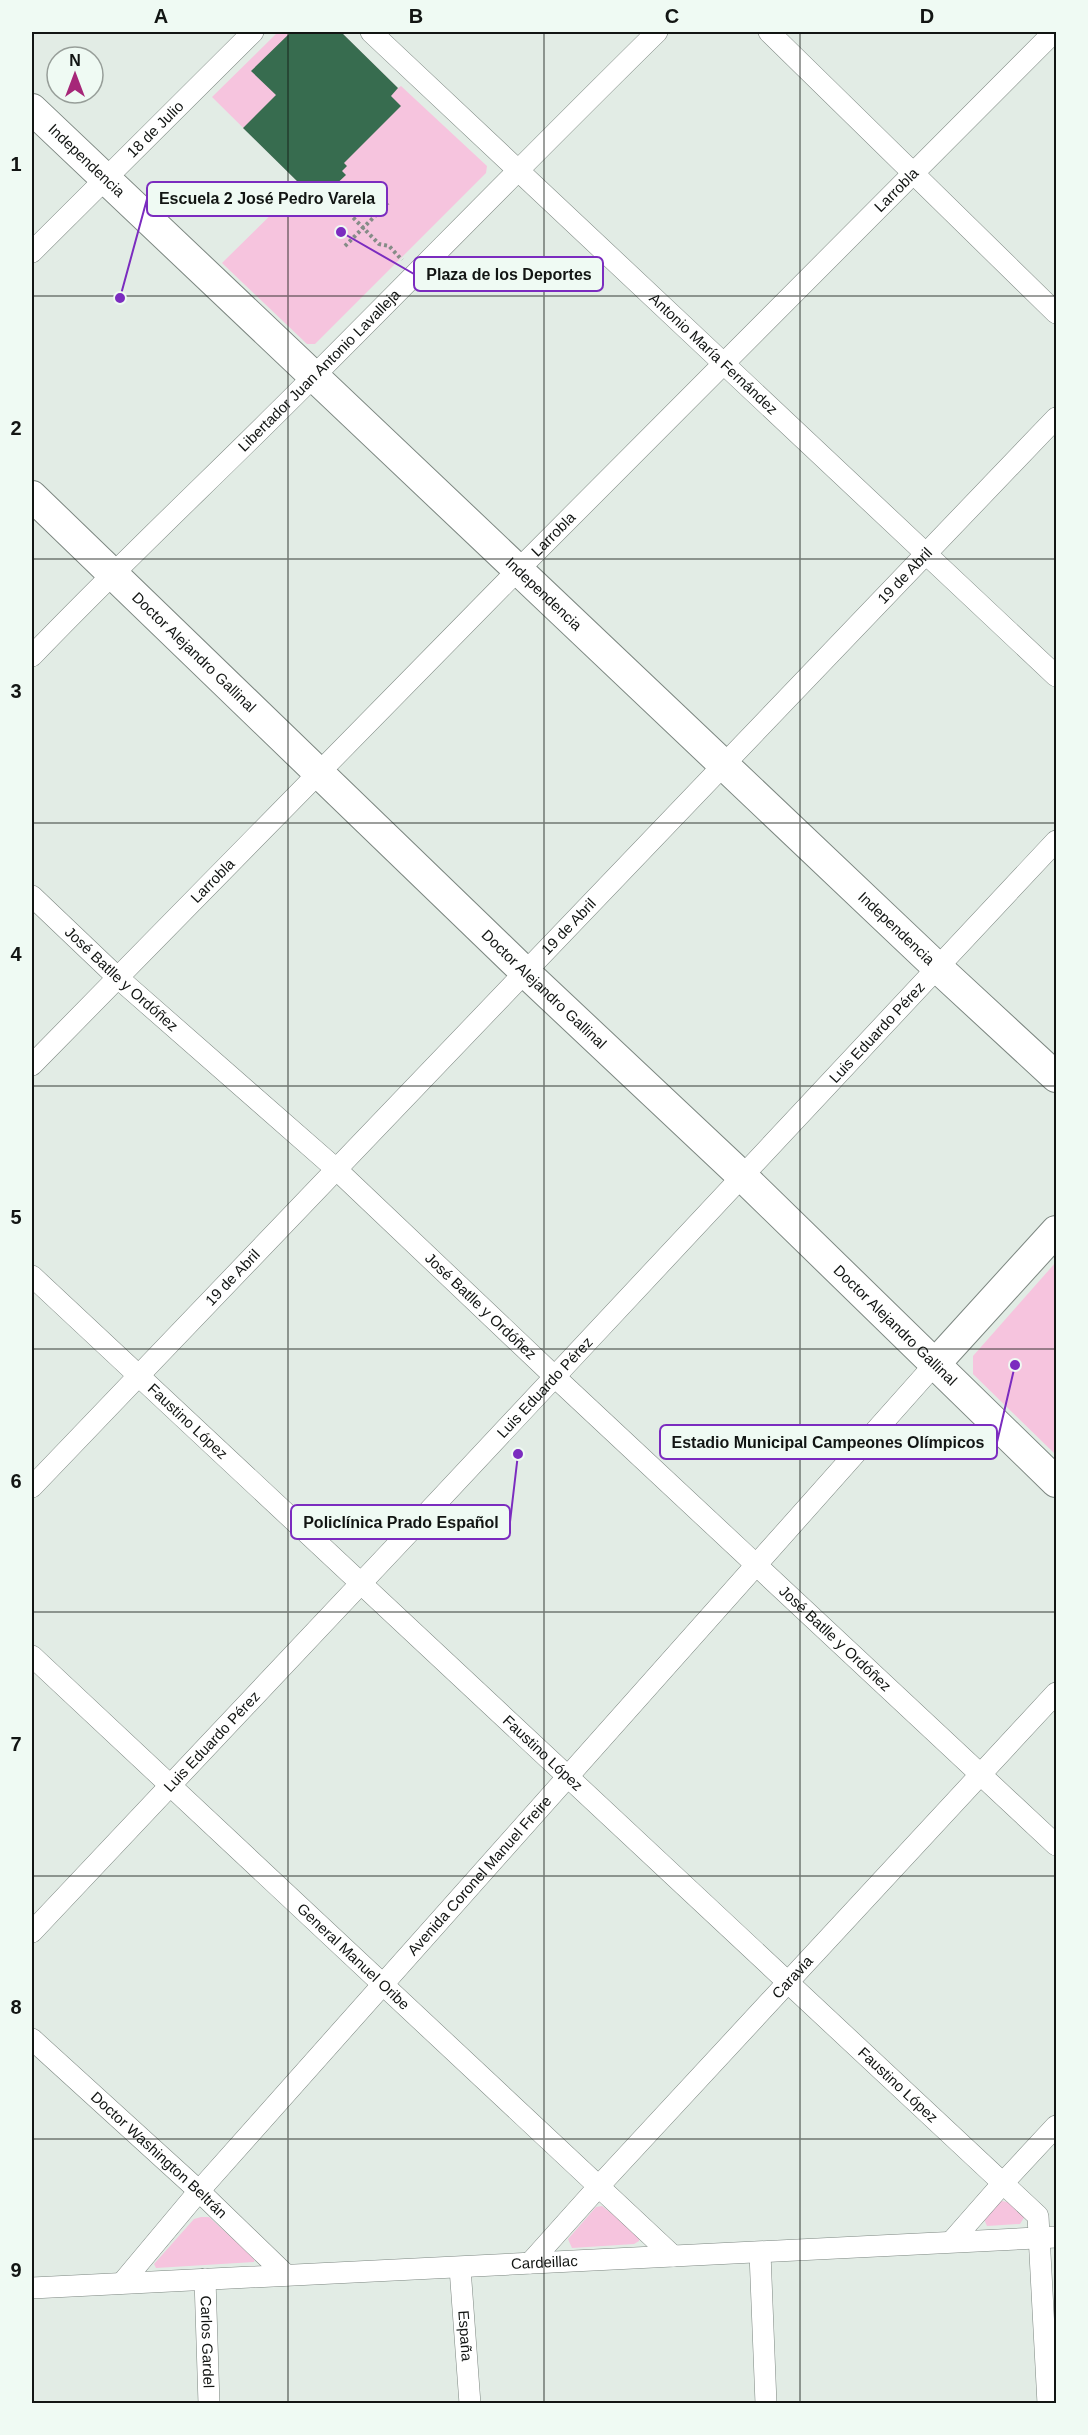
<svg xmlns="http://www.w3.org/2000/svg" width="1088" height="2435" font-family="Helvetica,sans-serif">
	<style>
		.green { fill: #f6c4de }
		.building { fill: #376c4f }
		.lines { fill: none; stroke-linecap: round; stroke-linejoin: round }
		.street-casing { stroke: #7c8680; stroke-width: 22 }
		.secondary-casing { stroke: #7c8680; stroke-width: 32 }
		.path { stroke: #858c87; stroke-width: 4; stroke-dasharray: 3 3; stroke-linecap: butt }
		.street { stroke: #fff; stroke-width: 21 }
		.secondary { stroke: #fff; stroke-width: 30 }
		.grid { fill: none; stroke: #121513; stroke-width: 1.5; stroke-opacity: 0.55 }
		.labels { text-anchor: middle; stroke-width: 6; stroke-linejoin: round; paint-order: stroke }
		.street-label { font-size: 15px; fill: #121513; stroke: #effaf3 }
		.leader { fill: none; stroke: #7b2cbf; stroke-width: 2 }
		.callout-dot { fill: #7b2cbf; stroke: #effaf3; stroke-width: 2 }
		.callout { fill: #effaf3; stroke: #7b2cbf; stroke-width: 2 }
		.callout-label { font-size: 16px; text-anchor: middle; font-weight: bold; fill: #121513 }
		.neatline { fill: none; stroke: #121513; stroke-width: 2 }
		.grid-label { font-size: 20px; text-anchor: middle; font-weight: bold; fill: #121513 }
	</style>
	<rect width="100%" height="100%" fill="#e2ece5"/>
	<g class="green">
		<polygon points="278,32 341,32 398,88 401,86 487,166 486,173 315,344 307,344 222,263 301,185 212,97"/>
		<polygon points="1056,1262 1056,1455 973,1374 973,1356"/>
		<polygon points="1001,2201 1008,2202 1025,2216 1020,2224 987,2226 984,2219"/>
		<polygon points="602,2206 640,2235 639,2241 634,2244 572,2248 568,2239 596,2207"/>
		<polygon points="201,2217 209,2217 255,2259 254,2262 156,2268 154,2264 194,2219"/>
	</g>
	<polygon class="building" points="291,32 341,32 398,88 391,96 401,106 344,163 347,166 342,171 346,175 315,204 312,201 307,206 294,193 301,185 243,128 276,95 251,71"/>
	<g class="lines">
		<defs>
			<g id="street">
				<path id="s1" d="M371,32L1056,676"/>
				<polyline points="769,32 1056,313"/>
				<path id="s2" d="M32,252L253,32"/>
				<path id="s3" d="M32,656C124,560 221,470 315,375C429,261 542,145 657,32"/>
				<path id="s4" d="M32,896L117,977L336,1169L554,1376L1056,1845"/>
				<path id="s5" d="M32,1065L517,571L1054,32"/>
				<path id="s6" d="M32,1276L1038,2216L1048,2404"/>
				<path id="s7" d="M32,1487L1056,418"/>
				<path id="s8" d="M32,1656L673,2256"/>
				<path id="s9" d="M32,1932C375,1570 716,1205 1056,841"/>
				<path id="s10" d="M32,2039L199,2191L286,2275"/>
				<polyline points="952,2241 1003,2183 1056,2126"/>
				<polyline points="760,2253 766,2404"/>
				<path id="s11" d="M530,2263L599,2186L1056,1693"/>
				<path id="s12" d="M460,2268L470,2404"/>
				<path id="s13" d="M205,2279L209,2404"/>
				<path id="s14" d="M122,2283L199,2191L935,1364"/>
				<path id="s15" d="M32,2288L1056,2237"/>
			</g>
			<g id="secondary">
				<path id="s16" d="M32,109L938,968L1056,1077"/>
				<path id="s17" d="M32,496L525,972L742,1176L1056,1482"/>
				<polyline points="935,1364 1056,1231"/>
			</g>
		</defs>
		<use href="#street" class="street-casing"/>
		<use href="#secondary" class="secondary-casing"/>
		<g class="path">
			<polyline points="328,192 379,244 389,246 402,260"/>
			<polyline points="339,203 357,185"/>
			<polyline points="320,214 335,199"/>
			<polyline points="345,246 388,203"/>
		</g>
		<use href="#street" class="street"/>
		<use href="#secondary" class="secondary"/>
	</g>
	<path class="grid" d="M288,32V2404M544,32V2404M800,32V2404M32,296H1056M32,559H1056M32,823H1056M32,1086H1056M32,1349H1056M32,1612H1056M32,1876H1056M32,2139H1056"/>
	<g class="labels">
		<g class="street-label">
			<text dy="5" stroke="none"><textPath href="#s2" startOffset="174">18 de Julio</textPath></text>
			<text dy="5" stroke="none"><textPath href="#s16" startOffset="75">Independencia</textPath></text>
			<text dy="5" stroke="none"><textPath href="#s5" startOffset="1230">Larrobla</textPath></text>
			<text dy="5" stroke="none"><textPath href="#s1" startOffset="470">Antonio María Fernández</textPath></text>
			<text dy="5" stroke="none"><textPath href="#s3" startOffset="405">Libertador Juan Antonio Lavalleja</textPath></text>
			<text dy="5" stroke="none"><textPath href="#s5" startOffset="744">Larrobla</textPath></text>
			<text dy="5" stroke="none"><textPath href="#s7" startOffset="1262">19 de Abril</textPath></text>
			<text dy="5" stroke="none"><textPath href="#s16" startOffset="705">Independencia</textPath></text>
			<text dy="5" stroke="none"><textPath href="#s17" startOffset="225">Doctor Alejandro Gallinal</textPath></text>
			<text dy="5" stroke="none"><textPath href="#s5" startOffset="258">Larrobla</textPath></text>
			<text dy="5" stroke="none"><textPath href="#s7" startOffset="776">19 de Abril</textPath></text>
			<text dy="5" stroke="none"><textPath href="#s16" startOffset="1191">Independencia</textPath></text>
			<text dy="5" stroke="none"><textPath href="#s4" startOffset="122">José Batlle y Ordóñez</textPath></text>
			<text dy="5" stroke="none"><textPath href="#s17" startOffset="711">Doctor Alejandro Gallinal</textPath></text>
			<text dy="5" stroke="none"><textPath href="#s9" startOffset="1234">Luis Eduardo Pérez</textPath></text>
			<text dy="5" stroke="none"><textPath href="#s7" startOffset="290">19 de Abril</textPath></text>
			<text dy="5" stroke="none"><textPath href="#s4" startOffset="608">José Batlle y Ordóñez</textPath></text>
			<text dy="5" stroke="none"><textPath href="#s17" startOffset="1197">Doctor Alejandro Gallinal</textPath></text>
			<text dy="5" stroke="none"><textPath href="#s9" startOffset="748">Luis Eduardo Pérez</textPath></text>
			<text dy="5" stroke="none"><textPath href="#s6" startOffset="213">Faustino López</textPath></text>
			<text dy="5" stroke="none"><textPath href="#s4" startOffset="1094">José Batlle y Ordóñez</textPath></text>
			<text dy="5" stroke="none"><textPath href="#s9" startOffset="262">Luis Eduardo Pérez</textPath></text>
			<text dy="5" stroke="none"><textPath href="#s6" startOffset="699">Faustino López</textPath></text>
			<text dy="5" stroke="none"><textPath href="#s14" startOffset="542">Avenida Coronel Manuel Freire</textPath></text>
			<text dy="5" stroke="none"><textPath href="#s8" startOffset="440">General Manuel Oribe</textPath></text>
			<text dy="5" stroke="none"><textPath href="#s11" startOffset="388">Caravia</textPath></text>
			<text dy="5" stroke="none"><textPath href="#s6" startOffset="1185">Faustino López</textPath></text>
			<text dy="5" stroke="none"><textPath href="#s10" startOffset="172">Doctor Washington Beltrán</textPath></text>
			<text dy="5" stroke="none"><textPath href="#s15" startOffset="513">Cardeillac</textPath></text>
			<text dy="5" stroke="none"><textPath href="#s12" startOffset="68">España</textPath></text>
			<text dy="5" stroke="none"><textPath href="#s13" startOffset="63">Carlos Gardel</textPath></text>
		</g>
	</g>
	<path class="leader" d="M120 298L147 199M341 232L414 274M1015 1365L997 1442M518 1454L510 1522"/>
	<g class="callout-dot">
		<circle cx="120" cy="298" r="6"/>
		<circle cx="341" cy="232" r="6"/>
		<circle cx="1015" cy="1365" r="6"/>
		<circle cx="518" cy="1454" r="6"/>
	</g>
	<g class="callout">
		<rect x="147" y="182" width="240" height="34" rx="6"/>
		<rect x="414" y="257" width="189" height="34" rx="6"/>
		<rect x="660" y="1425" width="337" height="34" rx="6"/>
		<rect x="291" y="1505" width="219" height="34" rx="6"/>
	</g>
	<g class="callout-label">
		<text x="267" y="204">Escuela 2 José Pedro Varela</text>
		<text x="509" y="280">Plaza de los Deportes</text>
		<text x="828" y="1448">Estadio Municipal Campeones Olímpicos</text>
		<text x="401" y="1528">Policlínica Prado Español</text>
	</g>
	<rect width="1088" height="2435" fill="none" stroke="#effaf3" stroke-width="66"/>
	<g transform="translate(75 75)"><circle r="28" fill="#effaf3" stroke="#979e99" stroke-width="1.5"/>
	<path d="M0-4.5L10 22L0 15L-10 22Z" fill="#a62778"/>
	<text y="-9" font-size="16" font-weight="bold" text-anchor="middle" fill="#121513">N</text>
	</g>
	<rect x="33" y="33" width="1022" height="2369" class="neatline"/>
	<g class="grid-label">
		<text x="161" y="23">A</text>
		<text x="416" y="23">B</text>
		<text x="672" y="23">C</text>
		<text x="927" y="23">D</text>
		<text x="16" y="171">1</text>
		<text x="16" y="435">2</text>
		<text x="16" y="698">3</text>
		<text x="16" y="961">4</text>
		<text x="16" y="1224">5</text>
		<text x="16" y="1488">6</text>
		<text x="16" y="1751">7</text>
		<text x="16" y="2014">8</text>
		<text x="16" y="2277">9</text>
	</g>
</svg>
